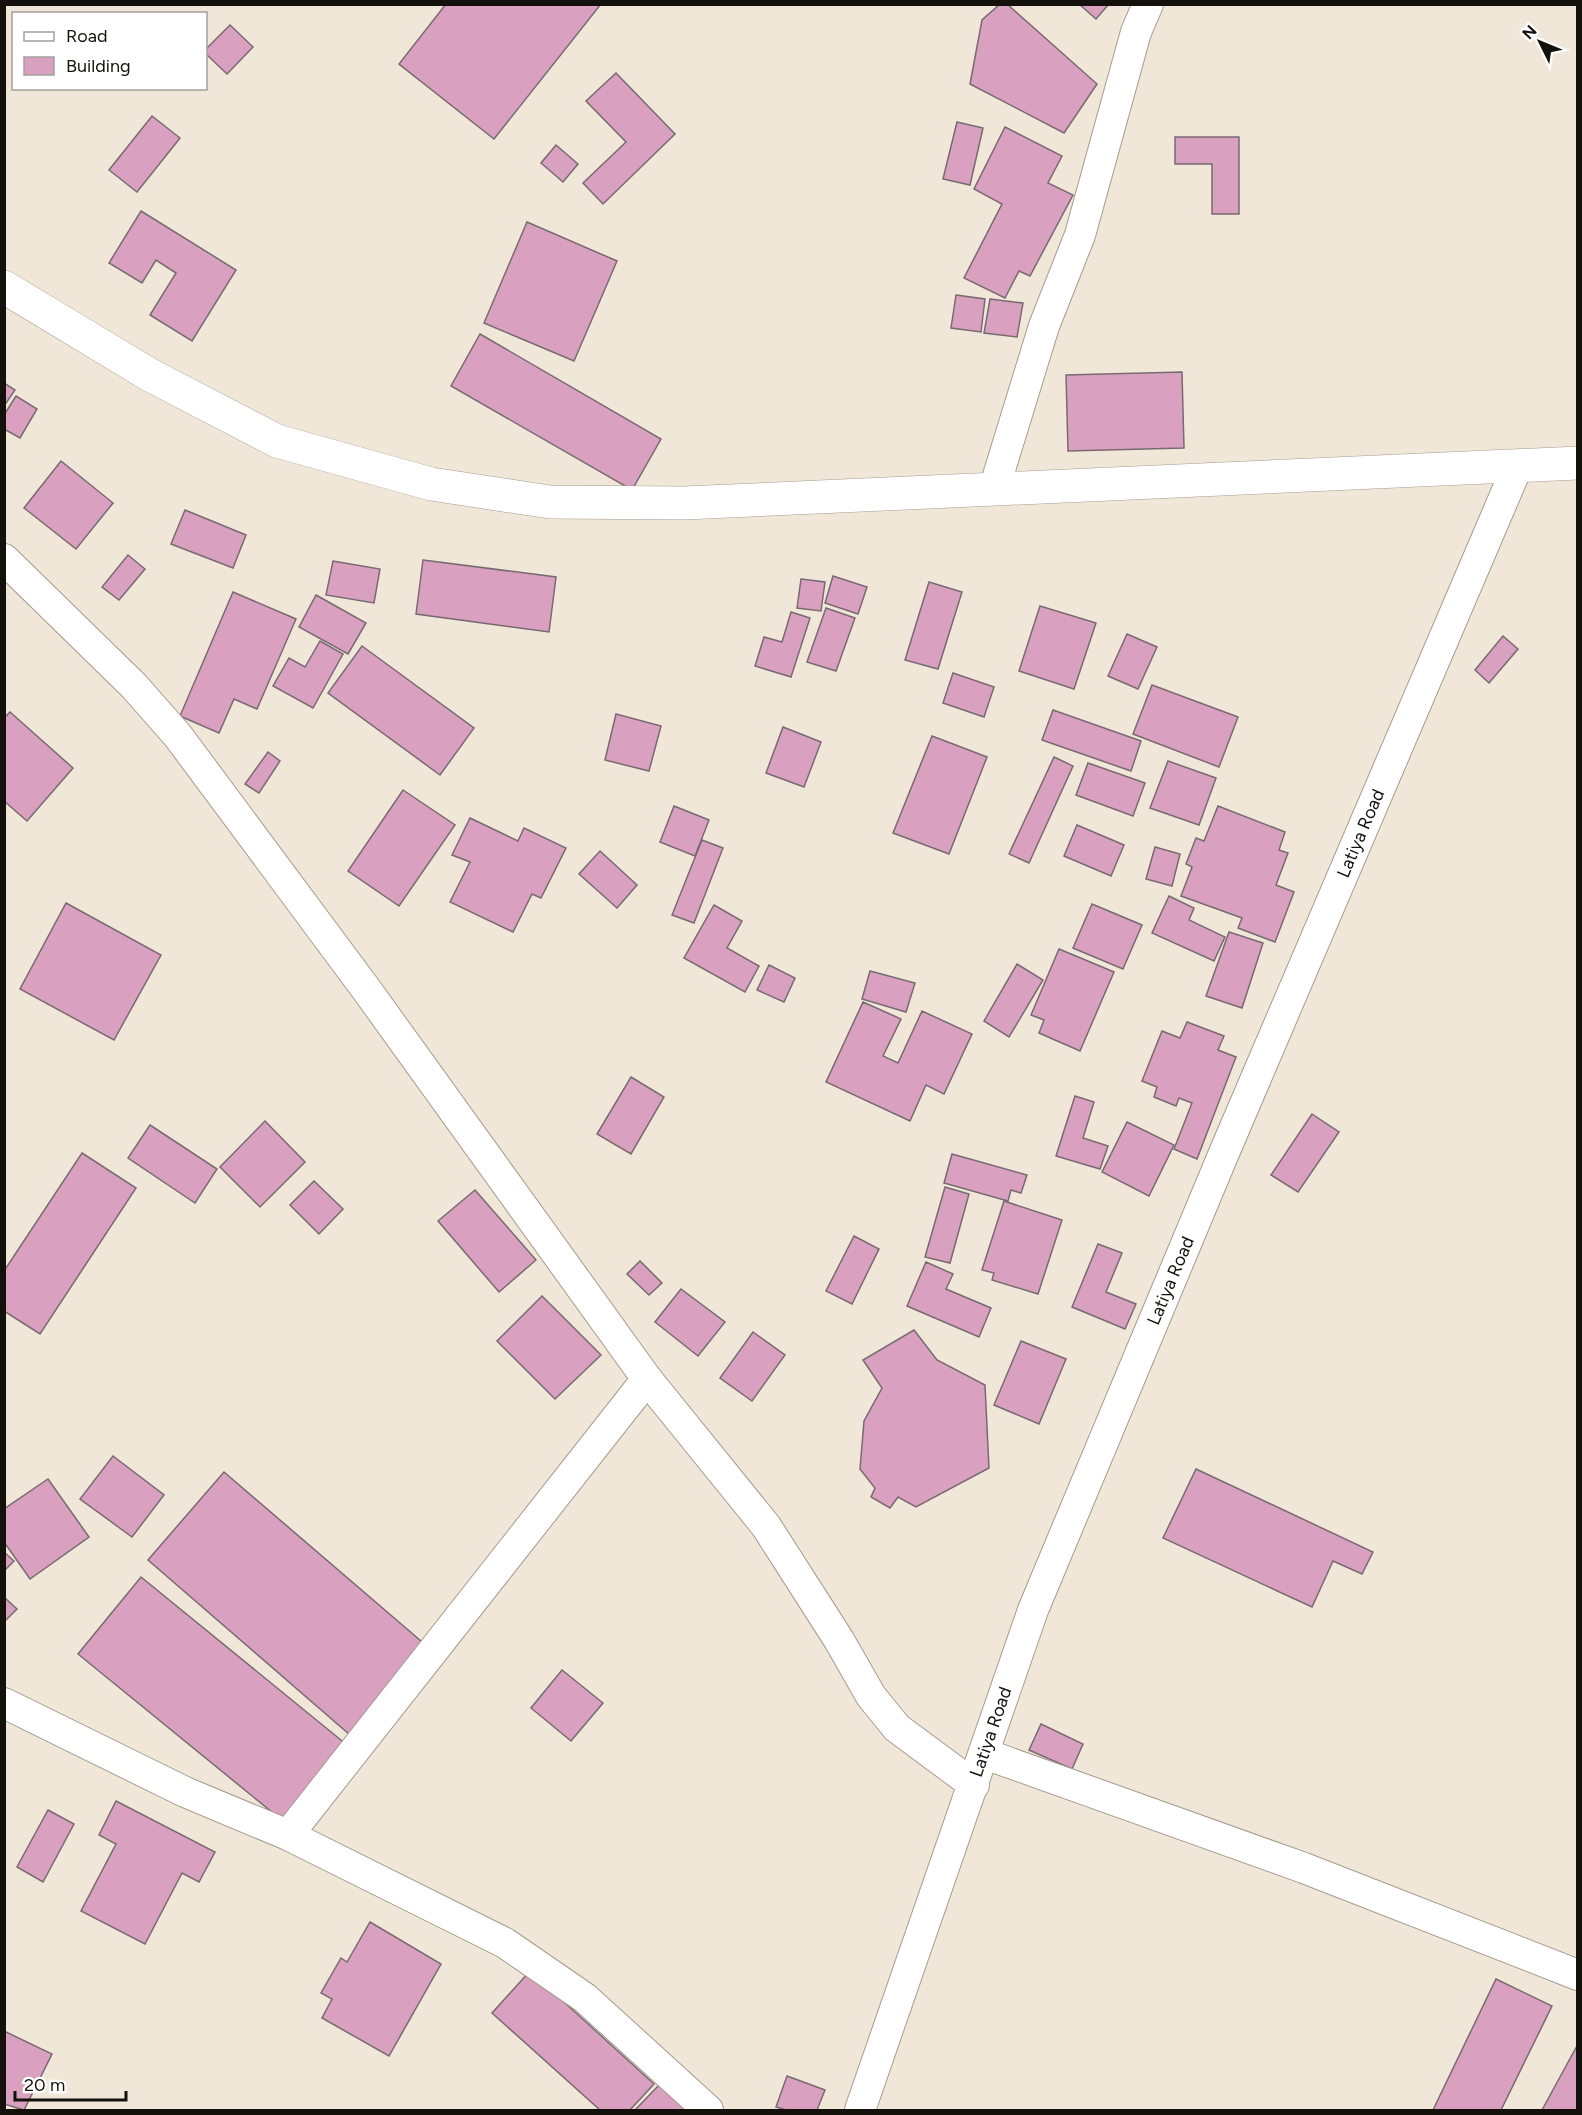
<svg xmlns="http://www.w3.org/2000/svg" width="1582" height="2115" font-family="Figtree,sans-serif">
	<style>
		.building { fill: #d9a1bf; stroke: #786a71; stroke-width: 1.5 }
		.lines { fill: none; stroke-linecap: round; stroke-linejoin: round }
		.minor-casing { stroke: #a59b8e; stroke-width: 32 }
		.tertiary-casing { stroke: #a59b8e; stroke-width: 34 }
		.minor { stroke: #fff; stroke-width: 30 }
		.tertiary { stroke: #fff; stroke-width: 33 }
		.labels { text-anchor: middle; stroke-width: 6; stroke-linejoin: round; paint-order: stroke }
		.street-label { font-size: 18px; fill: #14110c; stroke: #fff }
	</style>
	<rect width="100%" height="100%" fill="#f1e7d9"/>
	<g class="building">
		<polygon points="446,4 601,4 494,139 399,64"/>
		<polygon points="1000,4 1007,4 1097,84 1064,133 970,84 982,20"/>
		<polygon points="1079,4 1109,4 1096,19"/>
		<polygon points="230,25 253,47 227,74 206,54 206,49"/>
		<polygon points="616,73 675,134 603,204 583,183 626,142 586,101"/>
		<polygon points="152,116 180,138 137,192 109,170"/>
		<polygon points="957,122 983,128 970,185 943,179"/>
		<polygon points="1005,127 1062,156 1048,183 1073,195 1030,276 1019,271 1005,298 964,278 1002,204 974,189"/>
		<polygon points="1175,137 1239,137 1239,214 1212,214 1212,164 1175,164"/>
		<polygon points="556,145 578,164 563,182 541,163"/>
		<polygon points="141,211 236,270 192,341 150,315 176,273 156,260 142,283 109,263"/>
		<polygon points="527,222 617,261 574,361 484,323"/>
		<polygon points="956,295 985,299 981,332 951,328"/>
		<polygon points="990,299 1023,303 1017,337 984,333"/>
		<polygon points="480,334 661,439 632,490 451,386"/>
		<polygon points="1182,372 1184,448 1068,451 1066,375"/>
		<polygon points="4,383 15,390 4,406"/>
		<polygon points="16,396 37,409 20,438 4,429 4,415"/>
		<polygon points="61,461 113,503 76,549 24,508"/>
		<polygon points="185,510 246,535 233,568 171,544"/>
		<polygon points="128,555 145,569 119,600 102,587"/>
		<polygon points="423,560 556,577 549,632 416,614"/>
		<polygon points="333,561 380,569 374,603 326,595"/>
		<polygon points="833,576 867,587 858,614 825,603"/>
		<polygon points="801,579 825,582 821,611 797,608"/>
		<polygon points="929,582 962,592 938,669 905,660"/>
		<polygon points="233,592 296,619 257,709 234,699 219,733 180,716"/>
		<polygon points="316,595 366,623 348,654 299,627"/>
		<polygon points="1040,606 1096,623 1074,689 1019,671"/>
		<polygon points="826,608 855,618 836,671 807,662"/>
		<polygon points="791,612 810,618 791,677 755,666 764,637 782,642"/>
		<polygon points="1127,634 1157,647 1138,689 1108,676"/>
		<polygon points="1503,636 1518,649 1489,683 1475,670"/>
		<polygon points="320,641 343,654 313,708 273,686 289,658 305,667"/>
		<polygon points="362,646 474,728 440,775 328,693"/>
		<polygon points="953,673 994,687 984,717 943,703"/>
		<polygon points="1152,685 1238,717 1219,767 1133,734"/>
		<polygon points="1053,710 1141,741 1131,771 1042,740"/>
		<polygon points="10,712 73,768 27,821 4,801 4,718"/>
		<polygon points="616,714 661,726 649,771 605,760"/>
		<polygon points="783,727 821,742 804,787 766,773"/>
		<polygon points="932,736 987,757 949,854 893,833"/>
		<polygon points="268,752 280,761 259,793 245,784"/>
		<polygon points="1054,757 1073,766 1029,863 1009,854"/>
		<polygon points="1168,761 1216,778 1199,825 1150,808"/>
		<polygon points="1088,763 1145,783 1133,816 1076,795"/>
		<polygon points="403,790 455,825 399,906 348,871"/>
		<polygon points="674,806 709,820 695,856 660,842"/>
		<polygon points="1218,806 1285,832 1279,850 1288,853 1276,885 1294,892 1275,942 1238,928 1242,918 1181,896 1192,867 1186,864 1196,838 1204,841"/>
		<polygon points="470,818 518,841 524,828 566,848 541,898 532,894 513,932 450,902 470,862 452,855"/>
		<polygon points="1077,825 1124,845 1111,876 1064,856"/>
		<polygon points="702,840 723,848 694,923 672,915"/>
		<polygon points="1155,847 1180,854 1172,886 1146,879"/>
		<polygon points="600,851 637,885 617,908 579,874"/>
		<polygon points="1169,896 1194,908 1189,920 1225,937 1214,961 1152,933"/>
		<polygon points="66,903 161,955 114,1040 20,989"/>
		<polygon points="1092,904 1142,925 1123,969 1073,948"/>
		<polygon points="714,905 742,921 727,948 759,966 745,992 684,958"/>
		<polygon points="1229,932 1263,943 1242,1008 1206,996"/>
		<polygon points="1059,949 1114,972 1080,1051 1039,1033 1044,1020 1031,1015"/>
		<polygon points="1017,964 1043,980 1009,1037 984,1021"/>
		<polygon points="769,965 795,978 784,1002 757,990"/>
		<polygon points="870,971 915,983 906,1012 862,999"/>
		<polygon points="863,1002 901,1019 883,1056 898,1063 922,1011 972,1034 944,1094 926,1085 910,1121 826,1082"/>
		<polygon points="1187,1022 1224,1036 1218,1050 1236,1057 1197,1159 1174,1149 1192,1103 1179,1098 1176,1106 1154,1097 1157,1087 1142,1081 1162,1031 1180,1038"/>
		<polygon points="631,1077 664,1097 631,1154 597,1134"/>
		<polygon points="1075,1096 1094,1102 1083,1138 1108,1146 1100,1169 1056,1156"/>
		<polygon points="1312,1114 1339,1132 1298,1192 1271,1175"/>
		<polygon points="265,1121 305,1162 260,1207 220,1167"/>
		<polygon points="1127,1122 1174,1145 1149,1196 1102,1172"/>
		<polygon points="150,1125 217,1169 195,1203 128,1158"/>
		<polygon points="82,1153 136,1188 40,1334 4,1311 4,1271"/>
		<polygon points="952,1154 1027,1175 1021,1193 1011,1190 1008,1201 944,1183"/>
		<polygon points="314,1181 343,1209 319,1234 290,1205"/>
		<polygon points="945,1187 969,1194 950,1263 925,1257"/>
		<polygon points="475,1190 536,1260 499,1292 438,1221"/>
		<polygon points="1004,1201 1062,1220 1038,1294 992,1280 994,1273 982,1270"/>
		<polygon points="854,1236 879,1249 852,1304 826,1291"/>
		<polygon points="1098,1244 1122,1253 1106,1292 1136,1304 1125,1329 1072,1307"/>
		<polygon points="640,1261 662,1283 649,1295 627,1274"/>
		<polygon points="926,1262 953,1274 946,1289 991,1308 979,1337 907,1306"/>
		<polygon points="681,1289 725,1322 698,1356 655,1322"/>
		<polygon points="542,1296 601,1355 555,1399 497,1341"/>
		<polygon points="914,1330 937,1360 985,1385 989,1468 916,1507 898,1497 890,1508 871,1497 875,1488 860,1469 864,1421 882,1388 863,1360"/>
		<polygon points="753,1332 785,1355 752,1401 720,1378"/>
		<polygon points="1021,1341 1066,1359 1039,1424 994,1405"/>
		<polygon points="113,1456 164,1495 132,1537 80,1499"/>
		<polygon points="1196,1469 1373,1552 1362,1574 1333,1561 1312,1607 1163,1538"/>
		<polygon points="224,1472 442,1659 365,1748 148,1560"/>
		<polygon points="48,1479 89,1537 30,1579 4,1542 4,1509"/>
		<polygon points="4,1552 14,1561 4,1571"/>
		<polygon points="141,1577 363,1758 300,1835 78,1654"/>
		<polygon points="4,1597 17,1609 4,1622"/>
		<polygon points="562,1670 603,1703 571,1741 531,1708"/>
		<polygon points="1041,1724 1083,1744 1072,1769 1029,1750"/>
		<polygon points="116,1801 215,1852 199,1882 182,1873 145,1944 81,1911 116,1844 99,1835"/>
		<polygon points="48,1810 74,1824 43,1882 17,1867"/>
		<polygon points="370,1922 441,1964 389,2056 322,2018 332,1999 321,1993 341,1958 347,1962"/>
		<polygon points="530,1971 654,2084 630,2110 600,2110 492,2013"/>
		<polygon points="1496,1979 1552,2006 1501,2110 1433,2110"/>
		<polygon points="4,2031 52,2054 24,2110 4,2104"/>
		<polygon points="1578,2044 1578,2110 1542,2110"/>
		<polygon points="787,2076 825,2090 817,2110 786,2110 776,2107"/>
		<polygon points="660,2084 686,2110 635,2110"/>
	</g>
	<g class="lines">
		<defs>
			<g id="minor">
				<polyline points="994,489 1044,326 1080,235 1136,32 1148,4"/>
				<polyline points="4,559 134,686 178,736 366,989 647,1379 766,1526 839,1640 871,1696 897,1728 974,1785"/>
				<polyline points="4,1703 185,1792 288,1835 505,1943 585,1998 708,2110"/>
				<polyline points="985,1754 1304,1868 1578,1975"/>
				<polyline points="288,1835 647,1379"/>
				<path id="s1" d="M860,2110L1033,1610L1224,1153L1518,465"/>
			</g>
			<polyline id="tertiary" points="4,287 150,375 277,441 431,484 550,502 684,503 1578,463"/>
		</defs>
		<use href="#minor" class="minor-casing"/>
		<use href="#tertiary" class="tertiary-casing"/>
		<use href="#minor" class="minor"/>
		<use href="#tertiary" class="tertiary"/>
	</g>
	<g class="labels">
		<g class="street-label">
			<text dy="6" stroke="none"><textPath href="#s1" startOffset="1372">Latiya Road</textPath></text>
			<text dy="6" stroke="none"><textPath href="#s1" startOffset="886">Latiya Road</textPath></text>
			<text dy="6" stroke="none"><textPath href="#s1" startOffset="400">Latiya Road</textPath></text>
		</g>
	</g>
	<rect width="1582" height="2115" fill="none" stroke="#14110c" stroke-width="12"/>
	<rect x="12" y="12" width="195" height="78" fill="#ffffff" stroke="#a1a09e" stroke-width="1.5"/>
	<rect x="24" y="32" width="30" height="9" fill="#ffffff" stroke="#a1a09e" stroke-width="1.5"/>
	<text x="66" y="42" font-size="18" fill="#14110c">Road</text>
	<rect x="24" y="57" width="30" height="18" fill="#d9a1bf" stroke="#a1a09e" stroke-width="1.5"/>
	<text x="66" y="72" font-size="18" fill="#14110c">Building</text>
	<g transform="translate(1540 42) rotate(313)" stroke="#ffffff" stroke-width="4.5" paint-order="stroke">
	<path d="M0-4.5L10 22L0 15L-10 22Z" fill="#14110c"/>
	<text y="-9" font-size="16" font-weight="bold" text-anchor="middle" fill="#14110c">N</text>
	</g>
	<path d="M15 2091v9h111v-9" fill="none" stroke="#14110c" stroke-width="3"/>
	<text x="24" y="2091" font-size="18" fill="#14110c" stroke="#ffffff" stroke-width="4.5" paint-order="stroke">20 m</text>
</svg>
